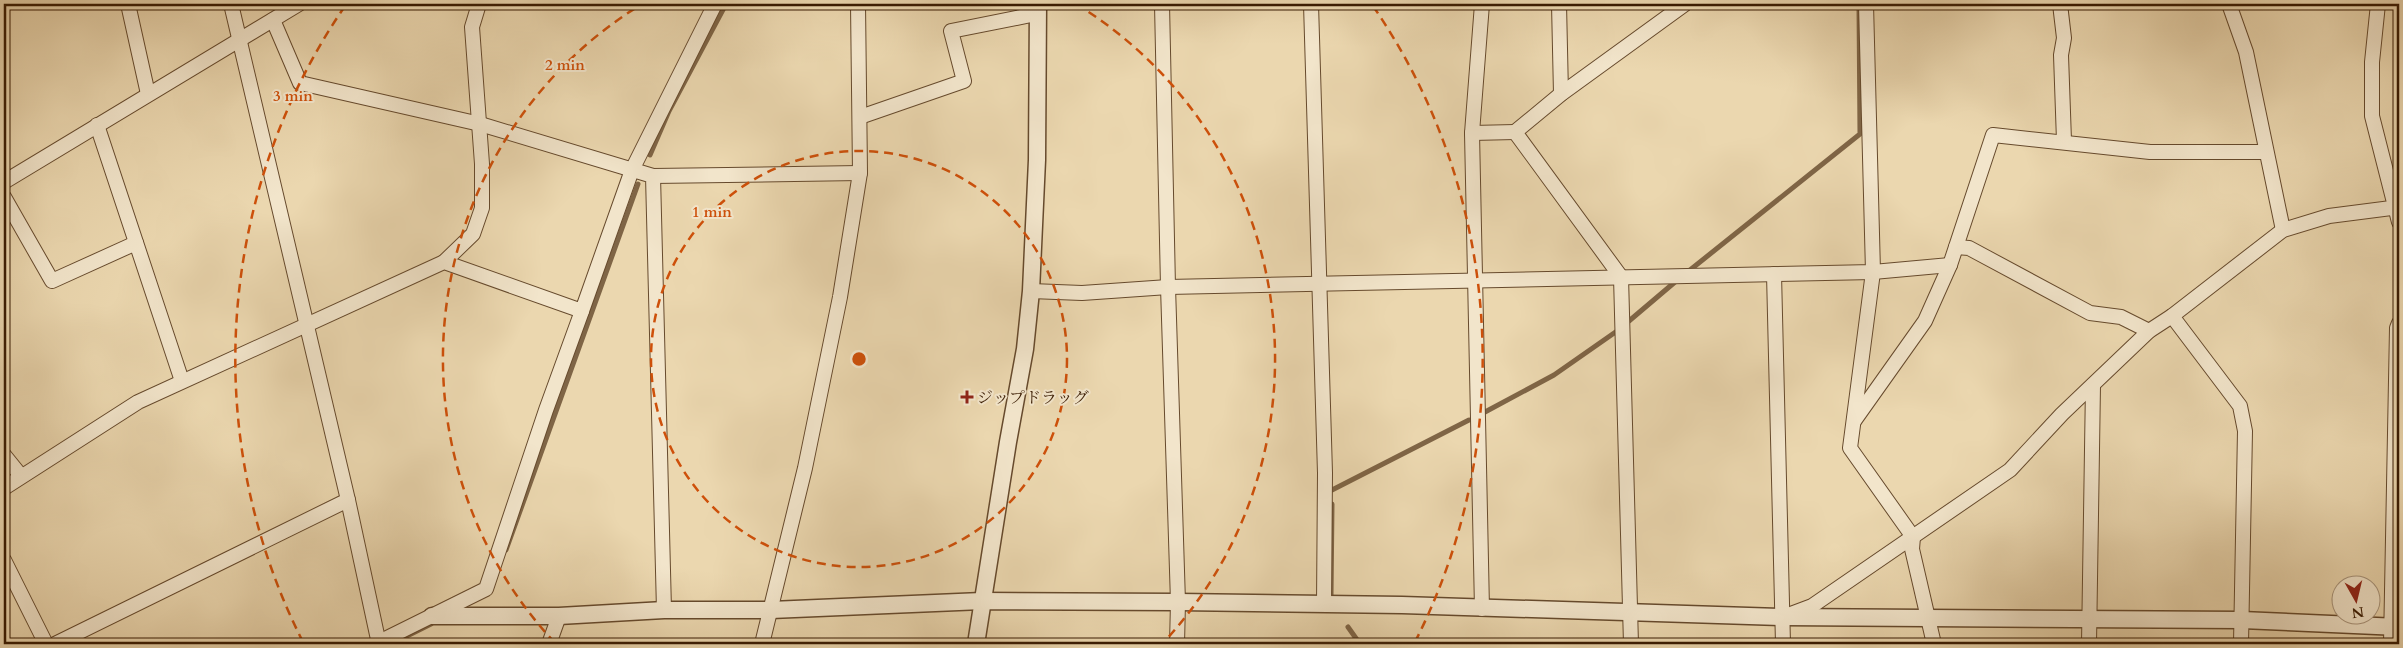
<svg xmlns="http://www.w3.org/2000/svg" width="2403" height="648" font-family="Cardo,'Noto Serif JP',serif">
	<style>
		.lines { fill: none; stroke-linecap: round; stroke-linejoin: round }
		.stream { stroke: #7f6546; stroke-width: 5 }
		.minor-casing { stroke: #664a2d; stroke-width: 16 }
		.tertiary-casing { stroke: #664a2d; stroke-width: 19 }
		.minor { stroke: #f2e5cb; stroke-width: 14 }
		.tertiary { stroke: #f2e5cb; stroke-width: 16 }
		.ring { fill: none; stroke: #ce500a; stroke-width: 2.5; stroke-dasharray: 9 6 }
		.poi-dot { fill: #8f2418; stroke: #f2e5cb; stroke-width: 2 }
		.labels { text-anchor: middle; stroke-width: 4; stroke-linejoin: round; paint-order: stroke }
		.poi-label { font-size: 16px; fill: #391b02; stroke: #f2e5cb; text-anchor: start }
		.centre { fill: #ce500a; stroke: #f2e5cb; stroke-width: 2.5 }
		.ring-label { font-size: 15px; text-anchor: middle; font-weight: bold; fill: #ce500a; stroke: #f2e5cb; stroke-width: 4; stroke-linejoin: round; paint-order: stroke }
	</style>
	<rect width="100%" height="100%" fill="#ebd7af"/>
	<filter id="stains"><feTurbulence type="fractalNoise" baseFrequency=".004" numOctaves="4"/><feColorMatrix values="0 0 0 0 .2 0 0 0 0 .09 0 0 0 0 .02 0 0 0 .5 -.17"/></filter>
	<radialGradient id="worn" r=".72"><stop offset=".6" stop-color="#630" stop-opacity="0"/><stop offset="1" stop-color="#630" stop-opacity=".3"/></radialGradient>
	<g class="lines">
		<g class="stream">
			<polyline points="650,155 669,111 726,4"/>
			<polyline points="1690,270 1860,134 1859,4"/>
			<polyline points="1629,321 1675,282"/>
			<polyline points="1485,412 1554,375 1617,331"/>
			<polyline points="1332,490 1469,420"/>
			<polyline points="506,550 638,184"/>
			<polyline points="1331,596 1332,504"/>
			<polyline points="1348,627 1360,644"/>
			<polyline points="391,644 431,624"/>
		</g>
		<defs>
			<g id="minor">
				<polyline points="128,4 148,94"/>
				<polyline points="231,4 348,500 379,644"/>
				<polyline points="1162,4 1168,287 1178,602 1177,644"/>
				<polyline points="1311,4 1325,473 1324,604"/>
				<polyline points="1482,4 1472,133 1482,609"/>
				<polyline points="1559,4 1561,94"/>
				<polyline points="1866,4 1873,272 1850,448 1913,537 1912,549 1934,644"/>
				<polyline points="2060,4 2064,38 2061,55 2064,141"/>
				<polyline points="2229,4 2246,52 2283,230"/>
				<polyline points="2378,4 2372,62 2372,116 2399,222"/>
				<polyline points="273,20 300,83 480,124 653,176 664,610"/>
				<polyline points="860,117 964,81 951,31 1036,14"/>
				<polyline points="97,125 182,381"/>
				<polyline points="1472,133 1515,132"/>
				<polyline points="653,176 860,173"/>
				<polyline points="4,182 299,4"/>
				<polyline points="4,197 52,281 136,243"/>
				<polyline points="1956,247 1969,248 2090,313 2121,317 2149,331"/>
				<polyline points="444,262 473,234 482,208 482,164 472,27 479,4"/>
				<polyline points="1774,274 1783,644"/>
				<polyline points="1031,291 1082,293 1168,287 1873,272 1950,265"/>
				<polyline points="2172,316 2240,406 2245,431 2241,644"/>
				<polyline points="1854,421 1925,321 1950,265 1993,135 2150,152 2265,152"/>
				<polyline points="4,455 21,476"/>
				<polyline points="4,488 138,402 444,262 582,311 632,170 715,4"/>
				<polyline points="4,560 46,644"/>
				<polyline points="1788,615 1812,606 2010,470 2062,414 2149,331 2172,316 2283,230 2329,216 2399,207"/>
				<polyline points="55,644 348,500"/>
				<polyline points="375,644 486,589 546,410 582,311"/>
				<polyline points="549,644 559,616"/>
				<polyline points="762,644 805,468 840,297 860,173 858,4"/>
				<polyline points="1631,644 1621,277 1515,132 1561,94 1685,4"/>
				<polyline points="2089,644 2093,385"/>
				<polyline points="2391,644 2397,328 2399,323"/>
			</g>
			<g id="tertiary">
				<polyline points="432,616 559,616 664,610 771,610 982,601 1178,602 1402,605 1783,617 2242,620 2399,627"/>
				<polyline points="976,644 1008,442 1025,349 1031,291 1037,160 1038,4"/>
			</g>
		</defs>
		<use href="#minor" class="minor-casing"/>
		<use href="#tertiary" class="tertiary-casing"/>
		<use href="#minor" class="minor"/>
		<use href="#tertiary" class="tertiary"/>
	</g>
	<g class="ring">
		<circle cx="859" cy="359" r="208"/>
		<path d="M555 643A416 416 0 0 1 642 4M1076 4A416 416 0 0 1 1163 643"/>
		<path d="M303 642A624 624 0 0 1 345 6M1373 6A624 624 0 0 1 1415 642"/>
	</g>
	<path class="poi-dot" d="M964.5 389.5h5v5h5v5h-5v5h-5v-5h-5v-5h5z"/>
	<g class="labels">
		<g class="poi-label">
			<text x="977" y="403">ジップドラッグ</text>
		</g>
	</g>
	<circle cx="859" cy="359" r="8" class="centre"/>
	<g class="ring-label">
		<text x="565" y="70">2 min</text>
		<text x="293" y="101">3 min</text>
		<text x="712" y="217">1 min</text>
	</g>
	<rect width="2403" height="648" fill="none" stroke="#ebd7af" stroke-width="20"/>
	<rect x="5" y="5" width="2393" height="638" fill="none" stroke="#391b02" stroke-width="2.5"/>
	<rect x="10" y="10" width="2383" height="628" fill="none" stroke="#391b02"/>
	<g transform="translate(2356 600) rotate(172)"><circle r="24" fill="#f2e5cb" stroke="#a8947b"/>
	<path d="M0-4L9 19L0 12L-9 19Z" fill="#8f2418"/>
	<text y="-8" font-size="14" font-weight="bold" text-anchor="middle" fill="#391b02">N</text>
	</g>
	<rect width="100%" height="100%" filter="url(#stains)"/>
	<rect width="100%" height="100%" fill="url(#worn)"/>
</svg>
